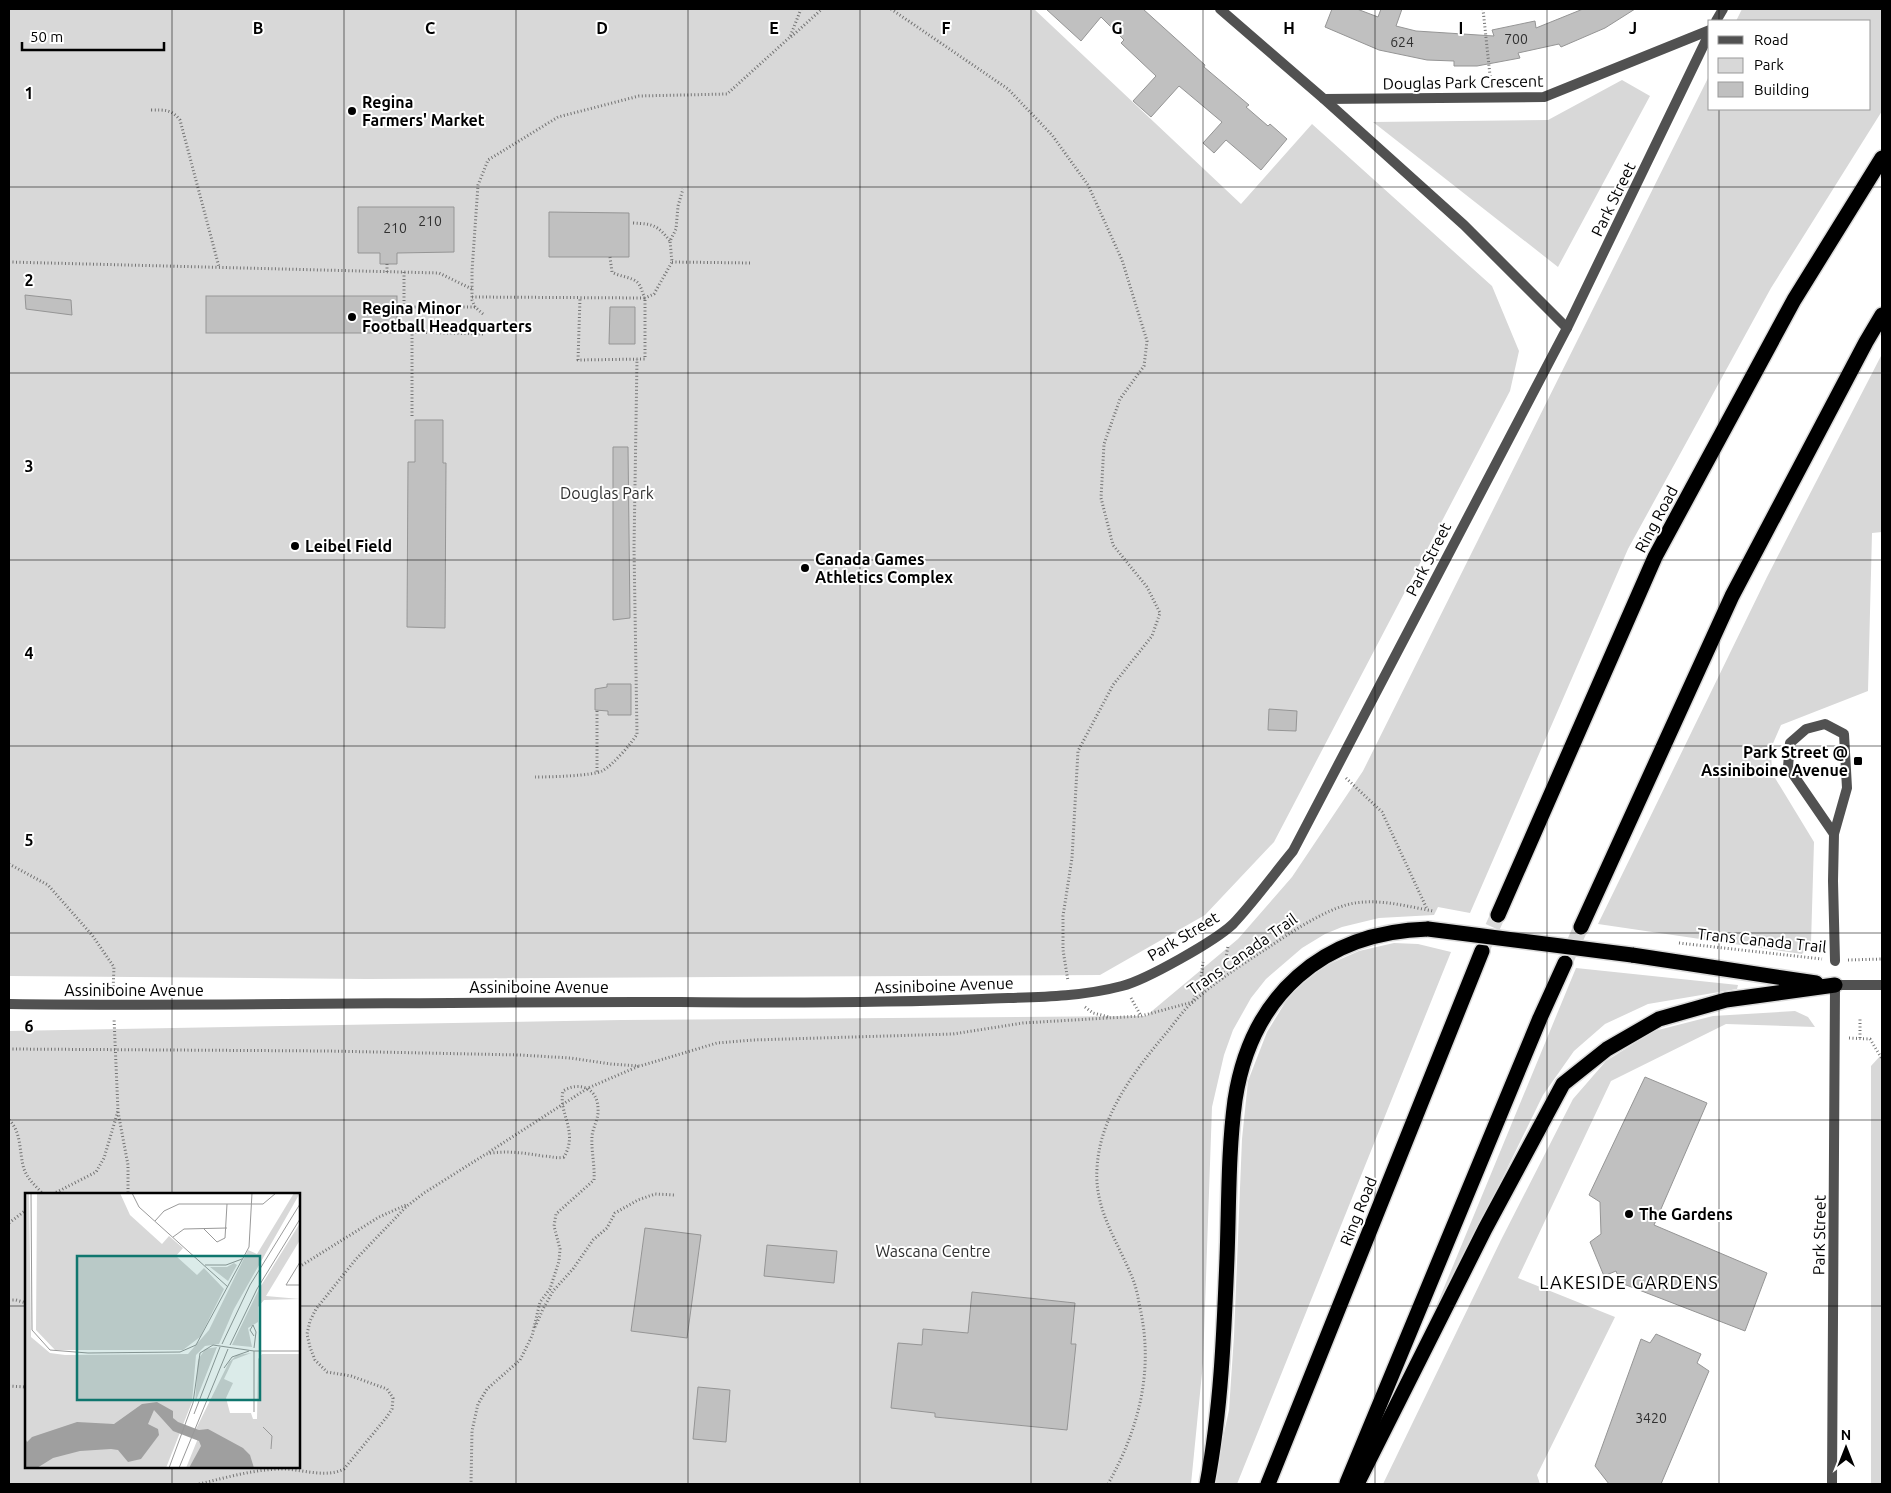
<svg xmlns="http://www.w3.org/2000/svg" width="1891" height="1493" font-family="Ubuntu,sans-serif">
	<style>
		.green { fill: #d8d8d8; fill-rule: evenodd }
		.building { fill: #c0c0c0; stroke: #959595 }
		.lines { fill: none; stroke-linecap: round; stroke-linejoin: round }
		.motorway-tunnel { stroke: #d9d9d9; stroke-width: 15; stroke-dasharray: 15 8; stroke-linecap: butt }
		.motorway-casing { stroke: #dbdbdb; stroke-width: 18 }
		.path { stroke: #737373; stroke-width: 3; stroke-dasharray: 1 2.5; stroke-linecap: butt }
		.service { stroke: #515151; stroke-width: 10 }
		.minor { stroke: #515151; stroke-width: 10 }
		.tertiary { stroke: #515151; stroke-width: 10 }
		.motorway { stroke: #000; stroke-width: 15 }
		.motorway-bridge-casing { stroke: #dbdbdb; stroke-width: 18; stroke-linecap: butt }
		.motorway-bridge { stroke: #000; stroke-width: 15 }
		.grid { fill: none; stroke: #000; stroke-width: 1; stroke-opacity: 0.55 }
		.poi-dot { fill: #000; stroke: #fff; stroke-width: 2 }
		.labels { text-anchor: middle; stroke-width: 4; stroke-linejoin: round; paint-order: stroke }
		.number-label { font-size: 14px; fill: #303030 }
		.street-label { font-size: 16px; fill: #000; stroke: #fff }
		.poi-label { font-size: 16px; font-weight: bold; fill: #000; stroke: #fff; text-anchor: start }
		.park-label { font-size: 16px; fill: #2f2f2f; stroke: #fff }
		.neighbourhood-label { font-size: 18px; letter-spacing: 1px; fill: #000; stroke: #fff }
		.inset-road { fill: none; stroke: #999; stroke-width: 1 }
		.view { fill: #0f766e; fill-opacity: 0.15; stroke: #0f766e; stroke-width: 2.5 }
		.inset-edge { fill: none; stroke: #000; stroke-width: 2.5 }
		.grid-label { font-size: 16px; text-anchor: middle; font-weight: bold; fill: #000; stroke: #fff; stroke-width: 4; stroke-linejoin: round; paint-order: stroke }
	</style>
	<rect width="100%" height="100%" fill="#fff"/>
	<g class="green">
		<polygon points="9,9 1034,9 1241,204 1312,124 1492,286 1519,351 1510,391 1274,842 1205,915 1100,975 367,979 9,976"/>
		<path d="M1742,9H1882V111L1771,288L1628,549L1470,913L1438,907L1434,915L1379,918L1342,927L1325,934L1302,948L1266,979L1251,998L1233,1030L1224,1055L1212,1107L1203,1363L1191,1484H9V1031L622,1020L1146,1016L1238,939L1292,877L1363,771L1710,74V109H1870V21H1736ZM26,1194H299V1467H26Z"/>
		<polygon points="1622,80 1650,96 1558,267 1373,122 1548,120"/>
		<polygon points="1882,354 1882,532 1872,533 1868,691 1781,725 1771,748 1772,773 1814,842 1811,943 1802,954 1598,924 1767,577"/>
		<polygon points="1394,943 1418,944 1451,952 1237,1484 1213,1484 1229,1410 1234,1336 1242,1139 1248,1081 1267,1032 1291,993 1325,966 1359,951"/>
		<polygon points="1576,968 1738,985 1737,989 1648,1004 1605,1024 1574,1051 1543,1095 1439,1308 1436,1307"/>
		<polygon points="1795,1011 1808,1017 1815,1027 1726,1024 1611,1081 1518,1278 1615,1317 1537,1475 1540,1484 1383,1484 1501,1240 1573,1099 1606,1061 1654,1031 1713,1016"/>
		<polygon points="1882,1054 1882,1484 1871,1484 1871,1066"/>
	</g>
	<g class="building">
		<polygon points="1046,9 1143,9 1205,65 1204,67 1249,105 1246,107 1268,126 1270,124 1287,139 1261,170 1226,140 1214,153 1203,143 1222,122 1179,86 1151,117 1133,101 1156,76 1121,43 1124,40 1101,17 1081,41"/>
		<polygon points="1332,9 1357,9 1378,17 1381,9 1402,9 1396,26 1416,31 1494,36 1492,30 1535,21 1536,28 1583,9 1635,9 1605,28 1561,47 1559,44 1518,53 1520,58 1477,66 1454,66 1454,61 1427,60 1379,50 1325,27"/>
		<polygon points="358,207 454,207 454,252 397,253 397,264 380,264 380,253 358,253"/>
		<polygon points="549,212 629,213 629,257 549,257"/>
		<polygon points="25,295 71,300 72,315 26,309"/>
		<rect x="206" y="296" width="191" height="37"/>
		<polygon points="610,307 635,307 635,344 609,344"/>
		<polygon points="415,420 443,420 443,463 446,463 445,628 407,627 408,462 415,462"/>
		<polygon points="613,447 628,447 630,618 613,620"/>
		<polygon points="607,684 631,684 631,715 608,715 608,711 595,710 595,689 607,687"/>
		<polygon points="1269,709 1297,711 1296,731 1268,730"/>
		<polygon points="1645,1077 1707,1103 1654,1225 1767,1273 1745,1331 1621,1283 1616,1271 1604,1276 1590,1242 1601,1234 1600,1202 1589,1195"/>
		<polygon points="645,1228 701,1235 687,1338 631,1331"/>
		<polygon points="767,1245 837,1251 834,1283 764,1276"/>
		<polygon points="972,1292 1075,1303 1071,1344 1076,1344 1067,1430 935,1417 935,1413 891,1408 898,1343 922,1345 923,1329 968,1333"/>
		<polygon points="1656,1334 1701,1354 1697,1363 1709,1371 1661,1484 1609,1484 1595,1466 1641,1339 1650,1343"/>
		<polygon points="698,1387 730,1390 726,1442 693,1439"/>
	</g>
	<g class="lines">
		<g class="motorway-tunnel">
			<polyline points="1483,948 1498,915"/>
			<polyline points="1565,963 1581,927"/>
		</g>
		<defs>
			<g id="motorway">
				<polyline points="1498,915 1655,557 1794,300 1882,158"/>
				<polyline points="1581,927 1732,596 1866,342 1882,315"/>
				<polyline points="1632,955 1816,983"/>
				<polyline points="1347,1483 1540,1018 1565,963"/>
				<path d="M1207,1484C1221,1410 1224,1334 1227,1258C1229,1206 1228,1152 1235,1100C1251,995 1323,932 1428,929"/>
				<polyline points="1268,1484 1482,951"/>
				<polyline points="1357,1484 1485,1229 1563,1084 1607,1049 1659,1019 1726,1000 1835,985"/>
			</g>
		</defs>
		<use href="#motorway" class="motorway-casing"/>
		<g class="path">
			<polyline points="891,9 1008,89 1052,135 1088,185 1122,260 1147,341 1144,366 1120,399 1104,444 1101,498 1113,545 1147,587 1160,613 1152,636 1113,685 1078,751 1072,858 1063,916 1063,950 1068,981"/>
			<polyline points="1483,9 1491,85"/>
			<polyline points="791,37 822,9"/>
			<path d="M151,110C165,110 171,109 180,120L219,267"/>
			<path d="M633,223C654,224 657,225 670,241"/>
			<path d="M610,257L612,272C620,277 633,277 638,283C642,288 642,293 645,298L654,294L672,262L670,241L676,229L678,206L683,189"/>
			<polyline points="9,262 439,273 472,289"/>
			<polyline points="672,262 752,263"/>
			<polyline points="387,264 387,272"/>
			<polyline points="404,272 404,307"/>
			<polyline points="472,297 645,298 645,359 578,360 580,298"/>
			<polyline points="397,307 475,307"/>
			<polyline points="483,314 475,307 472,300 472,271 478,185 488,160 558,117 639,96 727,94 790,37 801,9"/>
			<polyline points="412,416 412,332 483,334"/>
			<polyline points="597,711 597,772"/>
			<path d="M535,777C549,777 592,776 602,771C612,766 632,743 637,734L634,548L637,359"/>
			<polyline points="1346,778 1382,812 1427,909"/>
			<polyline points="9,864 48,885 92,935 114,967 113,991"/>
			<polyline points="1679,943 1822,959"/>
			<polyline points="1848,960 1882,959"/>
			<polyline points="1222,979 1228,946"/>
			<polyline points="1131,998 1141,1016"/>
			<polyline points="1085,1007 1093,1013 1109,1017"/>
			<polyline points="1849,1038 1870,1039 1882,1059"/>
			<polyline points="1860,1038 1860,1017"/>
			<polyline points="9,1049 328,1051 520,1055 570,1058 611,1064 640,1066 717,1043 753,1040 953,1034 1023,1023 1141,1016 1193,1002 1201,978 1203,962"/>
			<polyline points="118,1112 128,1165 128,1194"/>
			<path d="M9,1120C22,1132 19,1153 24,1169C28,1180 36,1186 43,1194"/>
			<polyline points="489,1152 588,1088 639,1066"/>
			<polyline points="53,1194 96,1172 104,1158 118,1111 114,1018"/>
			<polyline points="9,1223 26,1210"/>
			<polyline points="299,1267 379,1217 406,1205"/>
			<polyline points="9,1300 16,1300 26,1303"/>
			<polyline points="535,1327 543,1309 553,1291 573,1269 593,1240 607,1228 615,1213 638,1200 655,1194 675,1195"/>
			<polyline points="9,1386 26,1387"/>
			<path d="M199,1484C225,1478 251,1470 279,1469C300,1468 324,1479 344,1469L386,1418L392,1409L393,1398L387,1389L351,1376L327,1372L315,1360L310,1347L307,1334L310,1321L316,1309L356,1259L407,1206L424,1193L486,1154C505,1150 524,1153 543,1156C551,1156 556,1159 564,1157C579,1131 558,1114 563,1091C579,1081 598,1088 598,1109C599,1118 593,1127 592,1136C591,1151 595,1165 594,1180L556,1214L554,1226L560,1249L559,1261L550,1289L540,1302L532,1336L520,1360L487,1389L478,1404L472,1431L471,1484"/>
			<path d="M1108,1484C1139,1429 1154,1370 1140,1308C1138,1297 1136,1286 1132,1277C1117,1240 1094,1209 1097,1168C1100,1115 1135,1070 1168,1031C1176,1021 1184,1009 1194,1001C1217,980 1246,962 1272,945C1295,930 1320,913 1346,905C1374,897 1405,906 1433,911"/>
		</g>
		<polyline class="service" points="1834,834 1788,767 1790,743 1806,729 1825,724 1844,734 1847,788 1834,834 1833,881 1835,961"/>
		<g class="minor">
			<polyline points="1220,9 1324,99 1464,225 1567,328"/>
			<polyline points="1716,21 1723,9"/>
			<polyline points="1324,99 1544,97 1710,30"/>
			<path d="M9,1004C232,1007 456,1001 680,1002C781,1003 882,1003 982,999C1029,997 1077,998 1122,986C1146,980 1215,941 1233,924C1254,902 1273,875 1293,851L1567,328L1710,32"/>
			<polyline points="1832,1484 1835,985"/>
		</g>
		<polyline class="tertiary" points="1835,985 1882,985"/>
		<use href="#motorway" class="motorway"/>
		<defs>
			<polyline id="motorway-bridge" points="1428,929 1632,955"/>
		</defs>
		<use href="#motorway-bridge" class="motorway-bridge-casing"/>
		<use href="#motorway-bridge" class="motorway-bridge"/>
	</g>
	<path class="grid" d="M172,9V1194M344,9V1484M516,9V1484M688,9V1484M860,9V1484M1031,9V1484M1203,9V1484M1375,9V1484M1547,9V1484M1719,9V21M1719,109V1484M9,187H1882M9,373H1882M9,560H1882M9,746H1882M9,933H1882M9,1120H1882M9,1306H26M299,1306H1882M172,1467V1484"/>
	<g class="poi-dot">
		<circle cx="352" cy="111" r="5"/>
		<circle cx="352" cy="317" r="5"/>
		<circle cx="295" cy="546" r="5"/>
		<circle cx="805" cy="568" r="5"/>
		<rect x="1853" y="756" width="10" height="10" rx="2.5"/>
		<circle cx="1629" cy="1214" r="5"/>
	</g>
	<g class="labels">
		<g class="number-label">
			<text x="1516" y="44">700</text>
			<text x="1402" y="47">624</text>
			<text x="430" y="226">210</text>
			<text x="395" y="233">210</text>
			<text x="1651" y="1423">3420</text>
		</g>
		<g class="street-label">
			<text transform="translate(1463 82) rotate(-1)" y="6">Douglas Park Crescent</text>
			<text transform="translate(1613 199) rotate(-64)" y="6">Park Street</text>
			<text transform="translate(1656 519) rotate(-62)" y="6">Ring Road</text>
			<text transform="translate(1428 559) rotate(-63)" y="6">Park Street</text>
			<text transform="translate(1183 936) rotate(-31)" y="6">Park Street</text>
			<text transform="translate(1762 940) rotate(6)" y="6">Trans Canada Trail</text>
			<text transform="translate(1242 954) rotate(-35)" y="6">Trans Canada Trail</text>
			<text transform="translate(944 985) rotate(-2)" y="6">Assiniboine Avenue</text>
			<text x="539" y="993">Assiniboine Avenue</text>
			<text x="134" y="996">Assiniboine Avenue</text>
			<text transform="translate(1358 1211) rotate(-68)" y="6">Ring Road</text>
			<text transform="translate(1819 1235) rotate(-89)" y="6">Park Street</text>
		</g>
		<g class="poi-label">
			<text x="362" y="108">Regina<tspan x="362" dy="18">Farmers' Market</tspan></text>
			<text x="362" y="314">Regina Minor<tspan x="362" dy="18">Football Headquarters</tspan></text>
			<text x="305" y="552">Leibel Field</text>
			<text x="815" y="565">Canada Games<tspan x="815" dy="18">Athletics Complex</tspan></text>
			<text x="1848" y="758" text-anchor="end">Park Street @<tspan x="1848" dy="18">Assiniboine Avenue</tspan></text>
			<text x="1639" y="1220">The Gardens</text>
		</g>
		<g class="park-label">
			<text x="607" y="499">Douglas Park</text>
			<text x="933" y="1257">Wascana Centre</text>
		</g>
		<g class="neighbourhood-label">
			<text x="1629" y="1289">LAKESIDE GARDENS</text>
		</g>
	</g>
	<g transform="translate(25 1193)">
		<rect width="275" height="275" fill="#fff"/>
		<path d="M0,0H4L6,144L25,160L40,162L163,161L184,137L223,57L232,61L269,0H275L209,116L194,151L180,153L171,162L167,209L141,275H0ZM12,0H95L105,22L137,51L144,43L158,55L151,63L172,82L179,75L199,96L175,144L158,157H30L11,137ZM275,30V47L241,103L275,106L239,107L233,114V129L223,135L227,154L207,152L234,96ZM209,70L212,72L203,88L185,74H202ZM192,154L170,210L173,167L180,156ZM226,160L208,167L199,186L208,190L201,205L205,220H226L228,226H232L233,166L237,161H275V275H161L176,238L171,236L204,169L212,162Z" fill="#d8d8d8"/>
		<path d="M132,209L148,218V225L153,229L174,237L183,236L218,255L225,262L229,275H164L176,253L174,248L148,238L129,217L123,231L133,236L134,242L116,266L103,269L93,257L86,256L55,258L28,265L12,275H0V245L2,249L7,244L52,229L89,231L117,211Z" fill="#9f9f9f"/>
		<path class="inset-road" d="M6,0L7,137L25,157L63,160L155,159L171,152L224,54L227,0M107,0L114,14L203,94M130,28L139,18L154,11H238L251,0M179,36L192,49L200,45L202,11M148,44L159,36L202,35M275,69L261,92H275M180,72H201L217,66M229,143L225,137L228,132L231,139L229,155M197,151L225,92L275,11M205,152L232,96L275,26M199,175L207,164L224,158M229,219V158H275M169,221L195,154M238,234L247,243L246,256M144,275L168,210L175,160L188,152L229,158M154,275L203,156"/>
		<path class="view" d="M52,63H235V207H52Z"/>
		<rect width="275" height="275" class="inset-edge"/>
	</g>
	<g class="grid-label">
		<text x="258" y="34">B</text>
		<text x="430" y="34">C</text>
		<text x="602" y="34">D</text>
		<text x="774" y="34">E</text>
		<text x="946" y="34">F</text>
		<text x="1117" y="34">G</text>
		<text x="1289" y="34">H</text>
		<text x="1461" y="34">I</text>
		<text x="1633" y="34">J</text>
		<text x="29" y="99">1</text>
		<text x="29" y="286">2</text>
		<text x="29" y="472">3</text>
		<text x="29" y="659">4</text>
		<text x="29" y="846">5</text>
		<text x="29" y="1032">6</text>
	</g>
	<rect width="1891" height="1493" fill="none" stroke="#000000" stroke-width="20"/>
	<rect x="1708" y="20" width="162" height="90" fill="#ffffff" stroke="#999999"/>
	<rect x="1718" y="36" width="25" height="8" fill="#515151" stroke="#999999"/>
	<text x="1754" y="45" font-size="15" fill="#000000">Road</text>
	<rect x="1718" y="58" width="25" height="15" fill="#d8d8d8" stroke="#999999"/>
	<text x="1754" y="70" font-size="15" fill="#000000">Park</text>
	<rect x="1718" y="82" width="25" height="15" fill="#c0c0c0" stroke="#999999"/>
	<text x="1754" y="95" font-size="15" fill="#000000">Building</text>
	<g transform="translate(1846 1448)" stroke="#ffffff" stroke-width="4" paint-order="stroke">
	<path d="M0-4L9 19L0 12L-9 19Z" fill="#000000"/>
	<text y="-8" font-size="14" font-weight="bold" text-anchor="middle" fill="#000000">N</text>
	</g>
	<path d="M22 42v8h142v-8" fill="none" stroke="#000000" stroke-width="2.5"/>
	<text x="30" y="42" font-size="15" fill="#000000" stroke="#ffffff" stroke-width="4" paint-order="stroke">50 m</text>
</svg>
